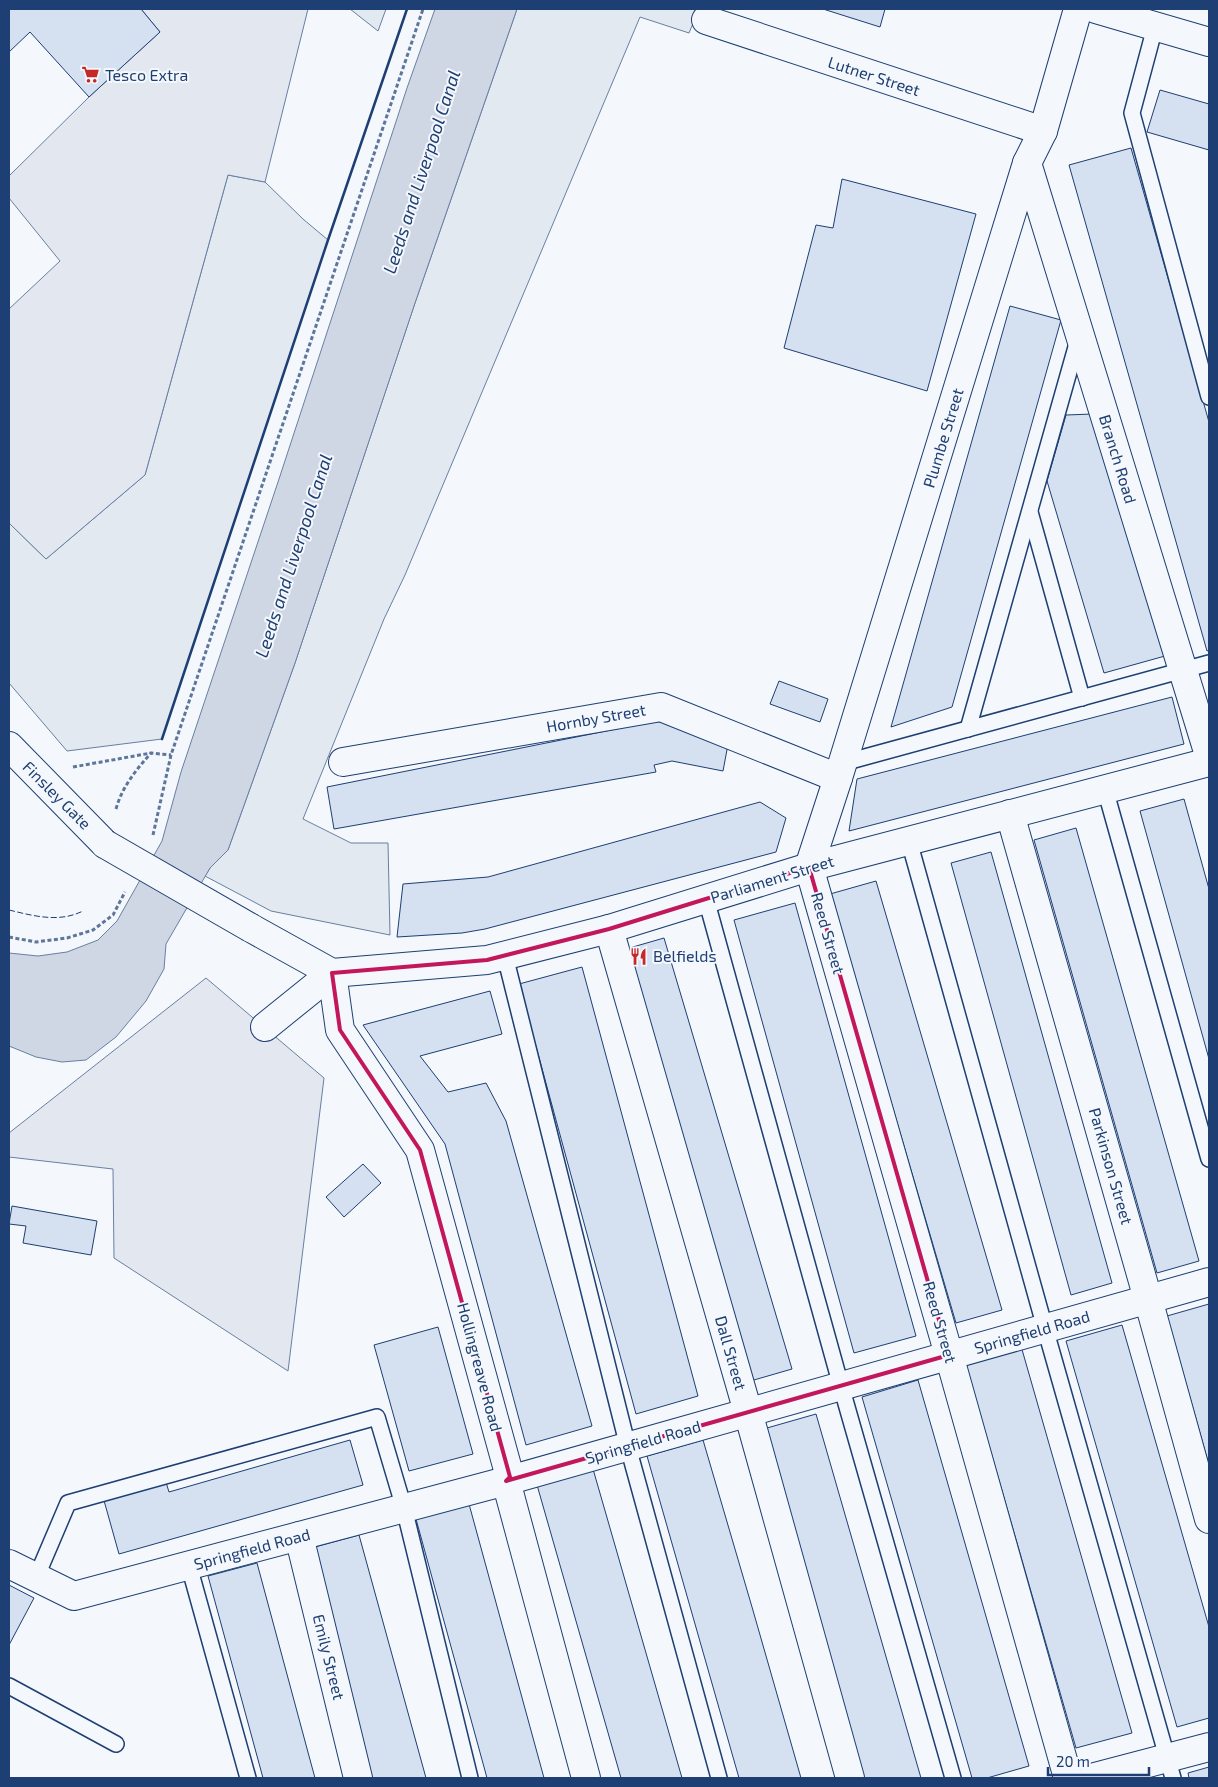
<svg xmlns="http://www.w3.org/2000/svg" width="1218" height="1787" font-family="'Exo 2',sans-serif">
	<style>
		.green { fill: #e3e9f0; stroke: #687fa3 }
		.parking { fill: #e3e8f0; stroke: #687fa3 }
		.water { fill: #cfd7e4; stroke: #687fa3 }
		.building { fill: #d5e0f0; stroke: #1d3f73 }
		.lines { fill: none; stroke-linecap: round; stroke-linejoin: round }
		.lane-casing { stroke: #1d3f73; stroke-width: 18 }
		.street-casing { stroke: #1d3f73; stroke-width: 30 }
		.secondary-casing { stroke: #1d3f73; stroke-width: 30 }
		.path { stroke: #5e769c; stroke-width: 3; stroke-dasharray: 4 2.5; stroke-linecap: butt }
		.lane { stroke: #f4f7fb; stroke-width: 15 }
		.street { stroke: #f4f7fb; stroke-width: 28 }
		.secondary { stroke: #f4f7fb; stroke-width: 28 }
		.secondary-bridge-casing { stroke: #1d3f73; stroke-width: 30; stroke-linecap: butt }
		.secondary-bridge { stroke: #f4f7fb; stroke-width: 28 }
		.fence { stroke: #1d3f73; stroke-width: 1; stroke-dasharray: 6 2.5; stroke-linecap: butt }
		.wall { stroke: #1d3f73; stroke-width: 2.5 }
		.marked { fill: none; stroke: #c2185b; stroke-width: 4; stroke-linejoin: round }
		.labels { text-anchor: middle; stroke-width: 4; stroke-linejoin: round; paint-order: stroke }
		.poi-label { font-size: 16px; fill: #1d3f73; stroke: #f4f7fb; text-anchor: start }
		.street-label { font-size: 16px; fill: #1d3f73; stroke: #f4f7fb }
		.water-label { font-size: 18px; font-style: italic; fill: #1d3f73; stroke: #f4f7fb }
	</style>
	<rect width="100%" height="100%" fill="#f4f7fb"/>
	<g class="green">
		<polygon points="350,9 386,9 378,31"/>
		<polygon points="517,9 699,9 689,33 640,17 405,575 384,619 303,819 351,843 388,843 390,935 271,911 205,876 210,868 228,850 295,663 415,303"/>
		<polygon points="228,175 265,182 303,219 328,240 162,739 67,751 9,683 9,523 46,559 145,475"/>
	</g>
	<g class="parking">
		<polygon points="141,9 308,9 265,182 228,175 145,475 46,559 9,523 9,309 60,261 9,198 9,176 89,97 160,32"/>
		<polygon points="206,978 324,1078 288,1371 114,1258 113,1169 9,1157 9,1133"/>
	</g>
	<polygon class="water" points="435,9 517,9 415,303 295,663 228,850 210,868 166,944 164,969 146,1001 116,1037 86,1060 62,1062 36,1057 9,1046 9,953 38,956 67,952 98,940 117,921 162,841 181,772 279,479 407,88"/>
	<g class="building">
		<polygon points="9,9 141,9 160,32 89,97 30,32 9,52"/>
		<polygon points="823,9 885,9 880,27"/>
		<polygon points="1160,90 1209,104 1209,150 1147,132"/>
		<polygon points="1131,148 1209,422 1209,650 1207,651 1069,165"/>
		<polygon points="842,179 976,214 927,391 784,348 816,225 833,228"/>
		<polygon points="1010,306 1061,320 952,707 891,727"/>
		<polygon points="1093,414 1165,656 1104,673 1047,481 1066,415"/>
		<polygon points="779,681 828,699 820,722 770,704"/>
		<polygon points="1172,697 1184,744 849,831 857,779"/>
		<polygon points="656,721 677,721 729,739 723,771 672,761 654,765 656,772 334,829 327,787"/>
		<polygon points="1184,799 1209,889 1209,1059 1140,811"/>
		<polygon points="760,802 786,818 776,852 485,929 462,933 397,937 403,884 488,877"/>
		<polygon points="1076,828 1199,1261 1157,1273 1034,840"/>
		<polygon points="991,852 1112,1283 1071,1295 951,863"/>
		<polygon points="876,881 1002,1310 956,1323 830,894"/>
		<polygon points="795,903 916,1336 854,1353 734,920"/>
		<polygon points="664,938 792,1369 747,1382 619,951"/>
		<polygon points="582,967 698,1396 636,1414 519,984"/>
		<polygon points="490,991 502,1034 420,1056 448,1092 486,1083 506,1121 592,1426 526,1445 445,1144 363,1025"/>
		<polygon points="363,1164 381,1183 344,1217 326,1197"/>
		<polygon points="12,1206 97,1221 91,1255 23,1243 26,1226 9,1224"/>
		<polygon points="1209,1304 1209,1465 1167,1316"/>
		<polygon points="1122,1325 1209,1627 1209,1718 1177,1727 1066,1341"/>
		<polygon points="438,1327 473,1454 409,1471 374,1345"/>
		<polygon points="1021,1346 1132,1733 1076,1748 965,1362"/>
		<polygon points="918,1380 1029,1766 987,1778 972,1778 862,1397"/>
		<polygon points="816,1414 921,1778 860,1778 760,1430"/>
		<polygon points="350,1440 363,1485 119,1554 103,1497 165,1479 169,1492"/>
		<polygon points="703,1440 752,1607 801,1778 739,1778 647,1456"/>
		<polygon points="593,1469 682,1778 621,1778 537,1485"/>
		<polygon points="469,1504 544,1778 487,1778 416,1519"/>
		<polygon points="359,1535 426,1778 367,1778 304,1550"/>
		<polygon points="257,1563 309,1756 315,1778 263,1778 208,1576"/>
		<polygon points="9,1585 34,1598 9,1645"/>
		<polygon points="1209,1767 1209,1778 1189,1778 1188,1773"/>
	</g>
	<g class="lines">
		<defs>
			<g id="lane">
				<polyline points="1155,27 1132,113 1209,397"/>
				<polyline points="1030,512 1082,698"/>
				<polyline points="968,729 1078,340"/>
				<polyline points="843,763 1209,663"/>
				<polyline points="1105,789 1209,1159"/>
				<polyline points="909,841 1045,1328 1173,1778"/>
				<polyline points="706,899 841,1386 953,1778"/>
				<polyline points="505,956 628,1447 719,1778"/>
				<polyline points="189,1566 248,1778"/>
				<polyline points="36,1578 68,1503 377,1417 404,1508 470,1778"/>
				<polyline points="9,1686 116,1744"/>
			</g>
			<g id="street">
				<polyline points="1096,9 1209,42"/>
				<polyline points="706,20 1043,131"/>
				<polyline points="1027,163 1209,755"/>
				<polyline points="343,762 661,707 838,778"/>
				<polyline points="1010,814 1148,1299 1209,1519"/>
				<polyline points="609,929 748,1412 850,1778"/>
				<polyline points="332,973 340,1030 420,1150 510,1477 506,1481 586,1778"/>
				<polyline points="265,1027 332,973"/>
				<polyline points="299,1536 358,1778"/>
				<polyline points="9,1564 74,1596 506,1481 1209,1282"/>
				<polyline points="1068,1778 949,1355 809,867 838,778 1027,163 1043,131 1078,9"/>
				<polyline points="1091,1778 1209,1747"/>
			</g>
			<g id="secondary">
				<polyline points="9,746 105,844"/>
				<polyline points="251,928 332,973 487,960 609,929 809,867 1209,762"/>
			</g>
		</defs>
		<use href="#lane" class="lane-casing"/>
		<use href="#street" class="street-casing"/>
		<use href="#secondary" class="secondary-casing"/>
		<g class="path">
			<polyline points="73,767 151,753"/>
			<path d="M116,809C122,787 136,770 151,753L171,755"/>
			<polyline points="153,835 171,755 423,9"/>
			<polyline points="9,937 36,942 67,938 93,930 113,915 125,892"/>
		</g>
		<use href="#lane" class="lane"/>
		<use href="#street" class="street"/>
		<use href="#secondary" class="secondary"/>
		<defs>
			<polyline id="secondary-bridge" points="105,844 251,928"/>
		</defs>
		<use href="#secondary-bridge" class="secondary-bridge-casing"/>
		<use href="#secondary-bridge" class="secondary-bridge"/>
		<path class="fence" d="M9,910C34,916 59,923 83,911"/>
		<polyline class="wall" points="162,739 328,240 407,9"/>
	</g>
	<path class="marked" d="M809,867L949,1355L506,1481L510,1477L420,1150L340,1030L332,973L487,960L609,929Z"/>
	<defs>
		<symbol id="supermarket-bare" viewBox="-9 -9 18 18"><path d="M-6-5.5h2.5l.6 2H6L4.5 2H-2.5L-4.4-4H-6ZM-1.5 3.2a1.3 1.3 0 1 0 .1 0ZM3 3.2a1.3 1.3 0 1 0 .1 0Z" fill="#c62828" stroke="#f4f7fb" stroke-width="2.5" paint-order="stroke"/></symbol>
		<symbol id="restaurant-bare" viewBox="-9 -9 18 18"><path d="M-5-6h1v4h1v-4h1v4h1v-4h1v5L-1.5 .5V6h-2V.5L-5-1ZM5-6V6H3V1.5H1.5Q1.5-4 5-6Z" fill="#c62828" stroke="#f4f7fb" stroke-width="2.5" paint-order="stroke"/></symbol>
	</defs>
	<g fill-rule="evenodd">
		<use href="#supermarket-bare" x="78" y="62" width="25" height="25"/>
		<use href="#restaurant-bare" x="626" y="944" width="25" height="25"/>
	</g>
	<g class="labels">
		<g class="poi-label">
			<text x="105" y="81">Tesco Extra</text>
			<text x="653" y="962">Belfields</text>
		</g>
		<g class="street-label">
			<text transform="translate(874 76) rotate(18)" y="6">Lutner Street</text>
			<text transform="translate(943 438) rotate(-73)" y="6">Plumbe Street</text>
			<text transform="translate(1118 459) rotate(73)" y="6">Branch Road</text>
			<text transform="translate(596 718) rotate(-10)" y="6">Hornby Street</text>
			<text transform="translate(57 795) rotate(45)" y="6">Finsley Gate</text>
			<text transform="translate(772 879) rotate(-17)" y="6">Parliament Street</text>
			<text transform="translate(828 933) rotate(74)" y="6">Reed Street</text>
			<text transform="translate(1111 1166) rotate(74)" y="6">Parkinson Street</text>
			<text transform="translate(940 1322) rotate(74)" y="6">Reed Street</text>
			<text transform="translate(1032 1332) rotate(-16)" y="6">Springfield Road</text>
			<text transform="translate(731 1353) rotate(74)" y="6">Dall Street</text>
			<text transform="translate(480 1367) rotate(75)" y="6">Hollingreave Road</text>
			<text transform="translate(643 1442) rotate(-16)" y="6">Springfield Road</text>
			<text transform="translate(252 1549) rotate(-15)" y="6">Springfield Road</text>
			<text transform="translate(329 1657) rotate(76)" y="6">Emily Street</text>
		</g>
		<g class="water-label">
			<text transform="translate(422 172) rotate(-72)" y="6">Leeds and Liverpool Canal</text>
			<text transform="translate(294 556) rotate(-72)" y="6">Leeds and Liverpool Canal</text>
		</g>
	</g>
	<rect width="1218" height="1787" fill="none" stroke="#1d3f73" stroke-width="20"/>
	<path d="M1048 1767v8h101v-8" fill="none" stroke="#1d3f73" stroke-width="2.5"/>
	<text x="1056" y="1767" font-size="15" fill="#1d3f73" stroke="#f4f7fb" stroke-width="4" paint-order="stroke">20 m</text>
</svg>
